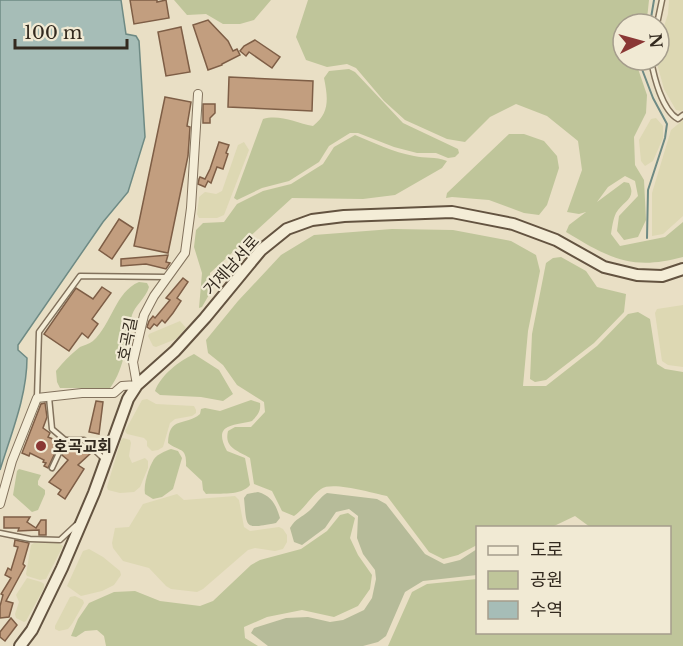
<svg xmlns="http://www.w3.org/2000/svg" width="683" height="646" font-family="'Libre Baskerville','Noto Sans KR',serif">
	<style>
		.farmland { fill: #ddd8b3 }
		.green { fill: #bfc59a }
		.cemetery { fill: #b6bb99 }
		.water { fill: #a6bdb7; stroke: #6e8a84; stroke-width: 1.5 }
		.lines { fill: none; stroke-linecap: round; stroke-linejoin: round }
		.stream { stroke: #6e8a84; stroke-width: 2 }
		.building { fill: #c29e7f; stroke: #7e5e46; stroke-width: 1.5 }
		.service-casing { stroke: #82725d; stroke-width: 7 }
		.minor-casing { stroke: #82725d; stroke-width: 10 }
		.secondary-casing { stroke: #635340; stroke-width: 14 }
		.service { stroke: #f4edd7; stroke-width: 4 }
		.minor { stroke: #f4edd7; stroke-width: 8 }
		.secondary { stroke: #f4edd7; stroke-width: 10 }
		.poi-dot { fill: #8a3734; stroke: #f1ead4; stroke-width: 2 }
		.labels { text-anchor: middle; stroke-width: 4.5; stroke-linejoin: round; paint-order: stroke }
		.street-label { font-size: 16px; fill: #332a1f; stroke: #f1ead4 }
		.poi-label { font-size: 16px; font-weight: bold; fill: #332a1f; stroke: #f1ead4; text-anchor: start }
	</style>
	<rect width="100%" height="100%" fill="#e9dfc5"/>
	<g class="farmland">
		<polygon points="669,0 683,0 683,110 681,111 676,110 664,89 656,60 659,60 659,41 668,14"/>
		<polygon points="656,118 663,126 663,138 653,161 645,166 641,161 639,140 651,119"/>
		<polygon points="683,120 683,216 663,234 652,236 652,193 671,130"/>
		<polygon points="244,142 249,150 224,215 217,218 199,218 197,214 199,197 205,192 216,194 222,191 238,145"/>
		<polygon points="683,305 683,367 668,365 662,361 655,313 657,309"/>
		<polygon points="180,321 186,328 176,339 156,347 153,346 148,336 149,334"/>
		<polygon points="147,399 156,404 194,406 196,410 196,413 192,416 175,419 170,423 163,447 158,450 152,451 147,446 147,441 144,438 127,434 125,431 142,400"/>
		<polygon points="123,438 130,440 131,443 129,456 132,463 145,458 148,461 148,468 140,487 134,492 120,493 108,490 107,487 121,440"/>
		<polygon points="177,494 184,500 235,496 239,500 244,527 250,531 279,527 283,529 287,535 287,542 283,549 275,551 255,548 248,550 203,589 197,592 171,589 166,586 149,568 123,561 113,548 112,543 115,528 129,527 143,504"/>
		<polygon points="34,543 58,543 63,546 46,579 40,580 27,576 26,574 31,545"/>
		<polygon points="89,549 103,557 120,571 121,575 114,585 102,591 81,596 67,586 83,551"/>
		<polygon points="27,578 41,582 44,584 44,588 26,621 24,622 16,618 15,614 19,602 16,595"/>
		<polygon points="75,596 83,600 84,603 72,624 68,629 59,631 55,629 55,626 70,597"/>
	</g>
	<g class="green">
		<polygon points="174,0 271,0 254,20 240,24 223,24 206,14 187,15"/>
		<path d="M308,0H649L647,19L645,24H623V60H635L647,95L646,113L634,137L635,165L644,180L646,220L638,237L624,240L617,231L619,216L638,196L635,181L625,176L608,187L597,202L624,182L629,183C637,199 623,201 616,213C613,219 612,228 611,234L620,246L665,237L683,222V257C632,271 609,258 566,232L569,225L586,212L579,214L567,212L582,170L578,141L547,116L516,104L490,117L465,142L447,139L405,120L384,101L356,68L347,64L327,67L306,60L296,37Z"/>
		<path d="M349,69L355,72L403,123L458,149L459,153L455,157L448,158L436,153H417L394,147L358,133H350L329,146L319,162L289,181L262,188L237,200L234,198L263,119C280,114 296,123 313,126C330,113 328,98 324,78L329,71Z"/>
		<polygon points="509,134 524,134 544,141 557,156 559,168 547,205 539,215 524,213 489,200 452,197 446,198 447,193"/>
		<path d="M355,135C374,143 393,152 414,156C425,159 435,156 447,161L442,168L395,195L363,199L292,198L210,273V279L214,286L202,307L199,308L202,273L194,247L196,230L203,223L224,222L237,204L263,191L291,184L323,164L334,147Z"/>
		<path d="M392,229L453,230L511,241L536,255L540,271L528,331L523,386H546L597,346L628,314L638,312L650,319L657,364L665,369L683,372V646H388L412,592L427,584L477,579L478,632H670V528L590,527L575,516L552,527L478,528L477,545L458,555L443,559L429,552L387,496C372,493 332,481 321,489C312,495 305,508 294,516L282,511L272,491L254,484L250,458C237,450 224,448 228,431L235,427H251L265,412L264,402L237,385L223,365L208,353L206,340L238,301L281,255L314,235Z"/>
		<polygon points="561,257 586,271 597,287 626,294 624,312 594,343 546,380 535,382 530,379 532,334 546,263 553,258"/>
		<path d="M139,282L147,283L149,287C146,298 135,305 132,315C126,339 126,367 110,388H60L57,382L56,371C63,362 71,354 80,347C84,345 89,344 93,341C112,324 115,292 139,282Z"/>
		<path d="M194,354L219,370L233,394L223,401L201,397L160,395L155,391C161,375 179,361 194,354Z"/>
		<path d="M251,400L260,403C261,411 258,415 252,421C234,426 212,423 227,451L245,458L250,485C241,496 220,493 206,494L203,490L202,481L186,466C187,447 180,452 168,443C169,415 185,427 200,414L201,409L205,408L220,411Z"/>
		<path d="M171,449L178,451L182,458L173,489L162,497L153,499L145,494C143,485 149,467 154,459C158,454 165,451 171,449Z"/>
		<polygon points="19,469 41,475 38,481 38,485 45,490 45,494 38,510 32,512 13,495 17,471"/>
		<polygon points="348,513 355,518 350,538 358,555 372,575 370,589 358,606 334,617 302,610 267,617 244,627 245,638 258,646 106,646 104,636 97,630 85,631 76,637 71,636 78,619 89,603 114,592 135,591 160,601 200,606 213,601 251,565 260,560 301,549 327,531 340,515"/>
	</g>
	<g class="cemetery">
		<path d="M258,492C272,496 276,505 280,518L276,523C244,529 247,529 244,498L247,494Z"/>
		<path d="M327,493L377,499L386,504L425,554L444,564L460,560L477,549V575L423,581L405,592L386,636L378,642L363,646H268L251,633L254,628L286,618L308,617L330,622L343,620L364,610L372,598L376,579L375,570L363,554L357,538L358,516L349,509L336,512L325,528L302,545L294,542L290,528C296,518 301,518 309,511C316,505 319,498 327,493Z"/>
	</g>
	<path class="water" d="M0,0H121L126,34L136,36L139,41L145,137L128,192L103,222L18,345V350L27,358C27,396 11,434 0,470Z"/>
	<g class="lines">
		<g class="stream">
			<polyline points="650,24 654,0"/>
			<polyline points="641,60 640,64 653,98 667,124 665,138 648,190 647,238"/>
		</g>
	</g>
	<g class="building">
		<polygon points="130,0 157,0 157,2 166,0 169,18 134,24"/>
		<polygon points="208,20 228,41 233,51 237,49 240,55 222,64 222,65 208,70 193,25"/>
		<polygon points="181,27 190,72 166,76 158,32"/>
		<polygon points="255,40 280,57 272,68 249,52 246,56 240,51 244,46"/>
		<polygon points="229,77 313,81 312,111 228,107"/>
		<polygon points="165,97 191,102 187,126 190,127 188,156 168,253 134,246"/>
		<polygon points="203,104 215,104 215,113 210,118 210,123 203,123"/>
		<polygon points="219,142 229,145 226,153 228,154 223,169 217,167 211,183 208,181 205,187 198,184 199,179 200,177 205,179 210,169"/>
		<polygon points="119,219 133,228 112,259 99,250"/>
		<polygon points="168,255 166,262 170,263 166,269 146,264 121,266 121,259"/>
		<polygon points="183,278 188,282 177,298 181,301 173,313 165,323 162,320 157,326 154,324 150,329 147,327 149,321 153,316 155,318 170,300 166,298"/>
		<polygon points="102,287 111,293 92,319 98,324 88,338 82,333 69,351 44,334 76,288 93,299"/>
		<polygon points="96,401 103,402 99,434 89,432"/>
		<polygon points="45,403 47,417 43,428 50,433 48,437 60,442 48,468 44,466 46,463 43,462 44,460 30,453 29,456 22,453 41,404"/>
		<polygon points="68,444 72,444 78,451 86,448 91,453 78,465 84,469 65,499 58,494 61,490 49,482 68,460 62,455"/>
		<polygon points="4,517 30,517 27,522 36,528 41,520 46,520 46,535 39,535 39,530 18,531 19,528 4,528"/>
		<polygon points="15,540 29,543 23,564 25,566 6,601 13,603 9,617 0,618 0,606 3,595 1,594 11,578 5,575 8,568 11,570 18,547 14,546"/>
		<polygon points="11,618 17,625 5,641 0,637 0,632"/>
	</g>
	<g class="lines">
		<defs>
			<g id="service">
				<polyline points="657,24 662,0"/>
				<path d="M651,60C654,77 662,110 678,119L683,115"/>
				<polyline points="37,397 39,332 80,276 166,277"/>
				<polyline points="49,397 52,429 65,440 52,468"/>
				<polyline points="65,440 84,440 104,459"/>
				<polyline points="0,533 30,539 60,540 76,525"/>
			</g>
			<polyline id="minor" points="0,504 12,461 37,398 82,393 114,393 122,386 137,385 133,362 144,315 154,296 185,253 191,208 198,94"/>
			<polyline id="secondary" points="20,646 32,630 62,568 94,493 128,399 137,385 175,351 205,318 261,250 287,229 312,220 344,216 452,212 513,224 556,240 604,267 637,275 662,276 683,269"/>
		</defs>
		<use href="#service" class="service-casing"/>
		<use href="#minor" class="minor-casing"/>
		<use href="#secondary" class="secondary-casing"/>
		<use href="#service" class="service"/>
		<use href="#minor" class="minor"/>
		<use href="#secondary" class="secondary"/>
	</g>
	<circle class="poi-dot" cx="41" cy="446" r="6"/>
	<g class="labels">
		<g class="street-label">
			<text transform="translate(231 265) rotate(-48)" y="6">거제남서로</text>
			<text transform="translate(127 339) rotate(-79)" y="6">호곡길</text>
		</g>
		<g class="poi-label">
			<text x="53" y="452">호곡교회</text>
		</g>
	</g>
	<rect x="476" y="526" width="195" height="108" fill="#f1ead4" stroke="#a59d8c" stroke-width="1.5"/>
	<rect x="488" y="546" width="30" height="9" fill="#f4edd7" stroke="#a59d8c" stroke-width="1.5"/>
	<text x="530" y="556" font-size="18" fill="#332a1f">도로</text>
	<rect x="488" y="571" width="30" height="18" fill="#bfc59a" stroke="#a59d8c" stroke-width="1.5"/>
	<text x="530" y="586" font-size="18" fill="#332a1f">공원</text>
	<rect x="488" y="601" width="30" height="18" fill="#a6bdb7" stroke="#a59d8c" stroke-width="1.5"/>
	<text x="530" y="616" font-size="18" fill="#332a1f">수역</text>
	<g transform="translate(641 42) rotate(85)"><circle r="28" fill="#f1ead4" stroke="#a59d8c" stroke-width="1.5"/>
	<path d="M0-4.5L10 22L0 15L-10 22Z" fill="#8a3734"/>
	<text y="-9" font-size="16" font-weight="bold" text-anchor="middle" fill="#332a1f">N</text>
	</g>
	<path d="M15 39v9h112v-9" fill="none" stroke="#332a1f" stroke-width="3"/>
	<text x="24" y="39" font-size="18" fill="#332a1f" stroke="#f1ead4" stroke-width="4.5" paint-order="stroke">100 m</text>
</svg>
